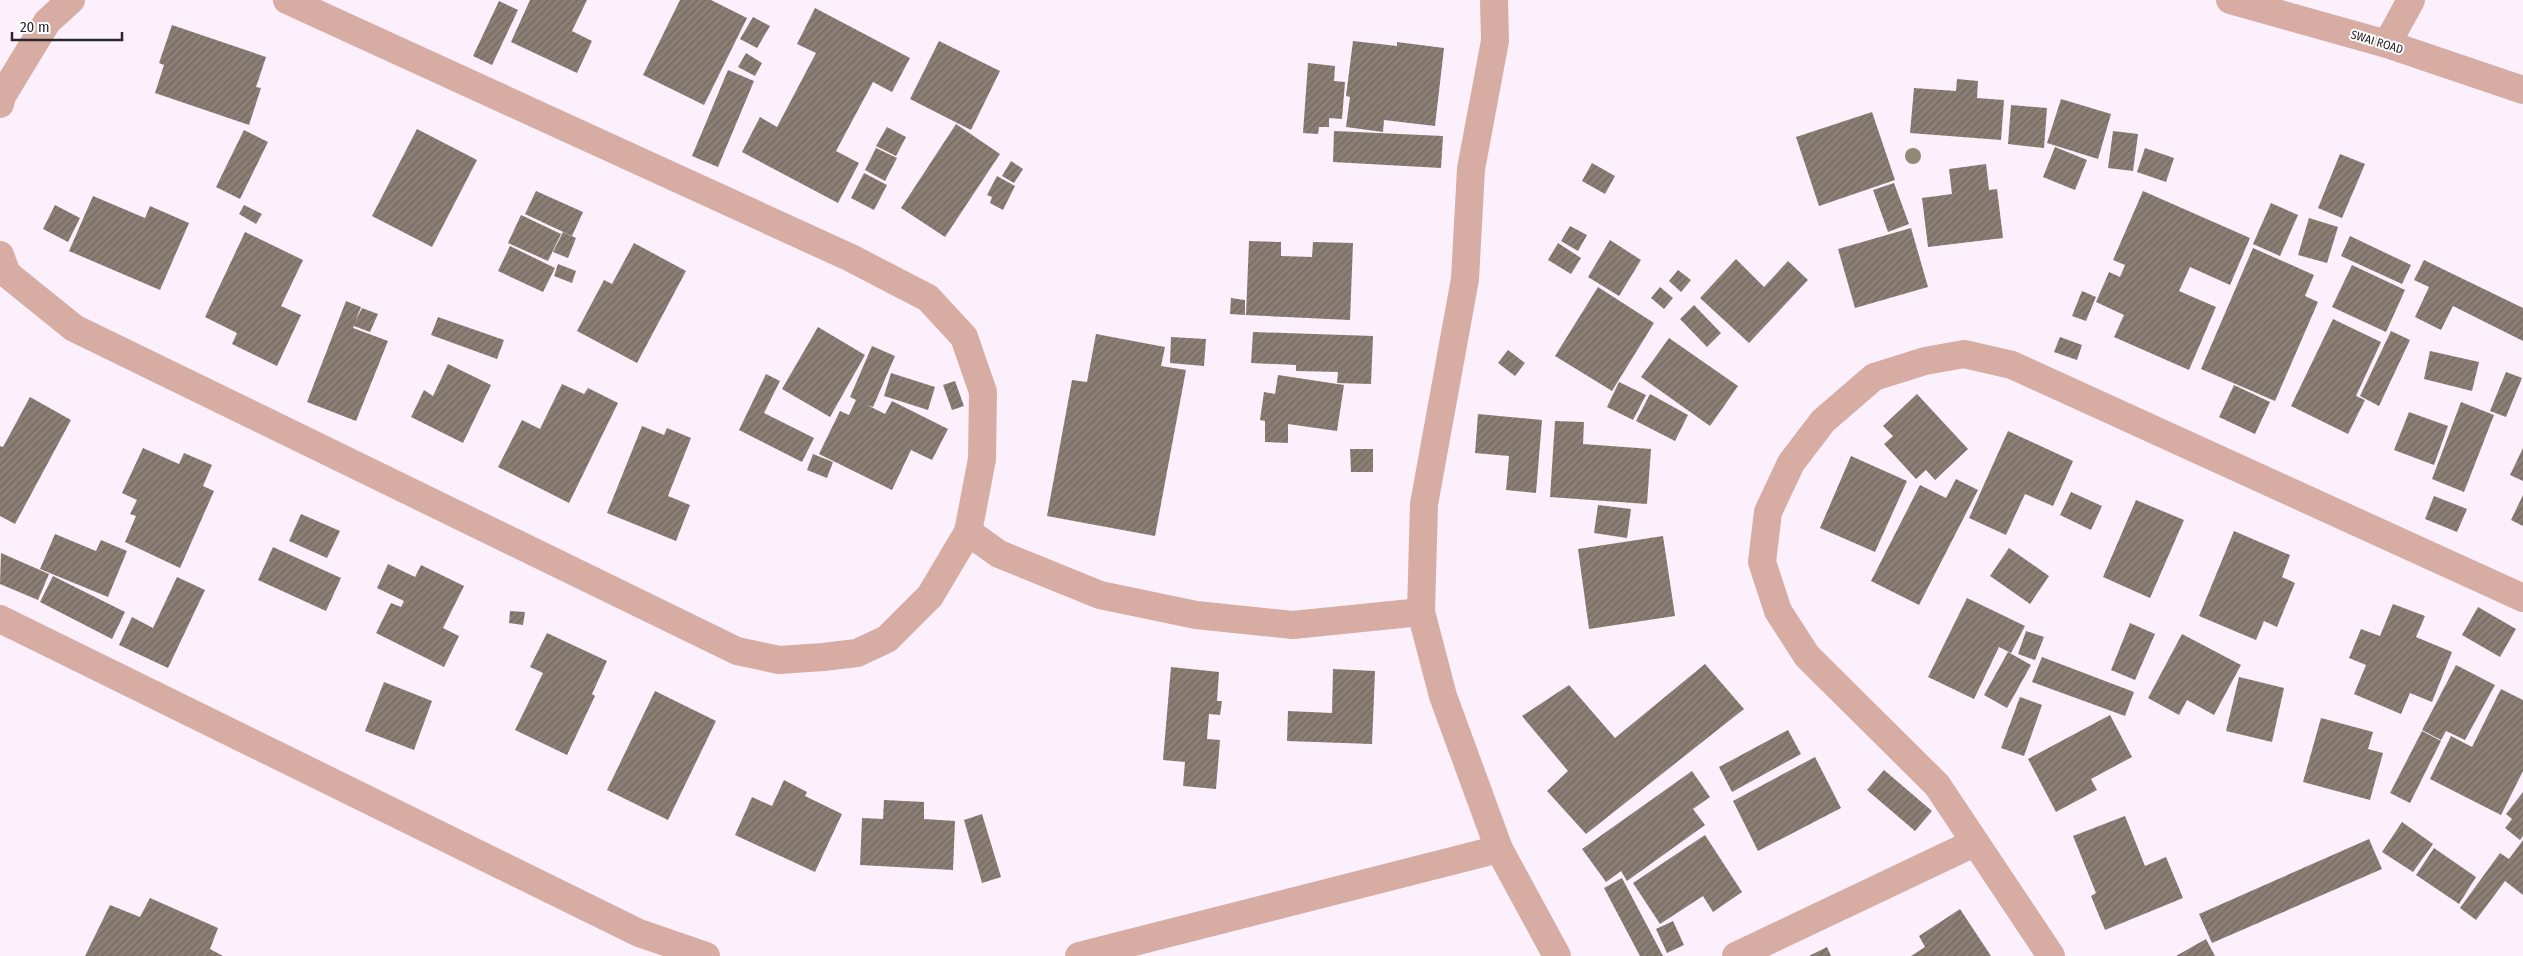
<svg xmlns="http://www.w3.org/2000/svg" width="2523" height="956" font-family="'Fira Sans Condensed',sans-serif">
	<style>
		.building { fill: url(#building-hatch) }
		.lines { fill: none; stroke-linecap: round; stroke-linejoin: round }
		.minor { stroke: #d6aca3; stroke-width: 28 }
		.tree { fill: #8f8a74 }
		.labels { text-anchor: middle; stroke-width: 4; stroke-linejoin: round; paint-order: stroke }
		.street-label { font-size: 12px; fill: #2a262b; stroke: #fff }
	</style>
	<defs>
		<pattern id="building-hatch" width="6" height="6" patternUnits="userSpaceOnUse" patternTransform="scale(1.25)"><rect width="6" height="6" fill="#8b7f75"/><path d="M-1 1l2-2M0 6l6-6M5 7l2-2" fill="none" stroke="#726860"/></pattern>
	</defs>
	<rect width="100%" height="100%" fill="#fbf0fc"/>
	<g class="building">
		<polygon points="530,0 587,0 572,31 592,41 577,73 511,42"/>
		<polygon points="680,0 711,0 747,18 704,105 643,75"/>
		<polygon points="499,1 518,10 492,65 473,56"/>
		<polygon points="815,8 910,58 892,92 873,82 836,151 859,163 838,203 742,152 760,117 777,127 816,53 797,44"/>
		<polygon points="753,17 770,26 757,48 740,39"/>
		<polygon points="172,25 266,57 256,87 261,88 249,125 155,93 164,65 159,63"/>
		<polygon points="939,41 1000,71 971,130 910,99"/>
		<polygon points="1353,41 1397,46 1397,42 1444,48 1435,126 1384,120 1383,132 1346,127 1350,97 1346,96"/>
		<polygon points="746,53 762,63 755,76 738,67"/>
		<polygon points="1308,63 1335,66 1334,81 1345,82 1342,119 1329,118 1329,127 1319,127 1318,134 1303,133"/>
		<polygon points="728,70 754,81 718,167 692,156"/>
		<polygon points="1957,79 1978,81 1977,98 2004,100 2001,140 1910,133 1914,88 1956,91"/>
		<polygon points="2061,99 2111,114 2098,159 2047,143"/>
		<polygon points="2011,105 2047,108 2044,148 2008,144"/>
		<polygon points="1872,112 1895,180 1819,206 1796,137"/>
		<polygon points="956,124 1000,154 945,237 901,208"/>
		<polygon points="887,127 906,137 896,156 876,146"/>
		<polygon points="417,129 477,160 432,247 372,216"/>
		<polygon points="244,130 268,142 240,199 216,187"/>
		<polygon points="1334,131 1443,136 1441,168 1333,162"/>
		<polygon points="2113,131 2138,134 2133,171 2108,168"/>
		<polygon points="2055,147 2087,160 2075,190 2043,177"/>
		<polygon points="876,148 897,158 885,181 865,170"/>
		<polygon points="2145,148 2174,158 2166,182 2137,172"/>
		<polygon points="2340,154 2365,164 2342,218 2318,208"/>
		<polygon points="1011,161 1023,169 1014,183 1002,176"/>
		<polygon points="1592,163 1615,176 1605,194 1582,181"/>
		<polygon points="1986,164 1989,190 1997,189 2003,238 1928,247 1922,198 1952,194 1949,169"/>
		<polygon points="864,173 887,185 874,210 851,198"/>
		<polygon points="997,176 1015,186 1003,210 990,203 992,197 987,195"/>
		<polygon points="1894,183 1909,224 1888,232 1873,190"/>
		<polygon points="536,191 583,212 572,236 525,214"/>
		<polygon points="2143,191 2250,238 2230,285 2190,267 2179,291 2216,307 2189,370 2114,337 2124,315 2096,302 2109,272 2120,277 2125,265 2113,260"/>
		<polygon points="93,196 145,218 150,206 189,223 160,290 69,251"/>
		<polygon points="2271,203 2298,215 2280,256 2253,244"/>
		<polygon points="55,205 80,218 68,242 43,229"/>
		<polygon points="244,205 262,214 256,224 239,214"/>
		<polygon points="521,215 561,234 548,261 508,243"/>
		<polygon points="2309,218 2338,227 2327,263 2298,255"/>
		<polygon points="1570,226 1587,235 1578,251 1561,241"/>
		<polygon points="1911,228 1928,287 1855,308 1838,249"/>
		<polygon points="245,232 303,260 281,306 301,315 277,366 232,344 237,333 205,317"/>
		<polygon points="563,232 576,238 568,258 553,252"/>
		<polygon points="2350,236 2411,265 2402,284 2341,256"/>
		<polygon points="1610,240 1641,260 1619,296 1588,277"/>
		<polygon points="1249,241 1281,242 1281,256 1312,257 1313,242 1353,243 1350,320 1246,315"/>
		<polygon points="634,243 686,271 637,363 577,331 604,280 612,284"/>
		<polygon points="1558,243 1581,258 1571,274 1548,260"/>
		<polygon points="510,246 555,268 543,292 498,271"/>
		<polygon points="2253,248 2314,275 2305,296 2318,302 2275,401 2201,369"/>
		<polygon points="1736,259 1764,287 1788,261 1808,280 1749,343 1700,298"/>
		<polygon points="2424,260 2523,308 2523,341 2453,306 2441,330 2415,317 2429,287 2414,280"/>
		<polygon points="558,264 576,271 572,283 554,276"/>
		<polygon points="2352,265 2405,290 2386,332 2332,307"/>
		<polygon points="1678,270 1691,280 1681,292 1669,281"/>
		<polygon points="1598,287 1654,323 1612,391 1555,356"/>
		<polygon points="1660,287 1673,298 1664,309 1651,298"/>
		<polygon points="2082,291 2096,297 2086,321 2072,316"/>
		<polygon points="1231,298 1245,300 1245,315 1230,314"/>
		<polygon points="346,301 361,307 355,322 362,308 378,314 370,332 354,326 353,328 388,341 356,421 307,402"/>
		<polygon points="1694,305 1721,333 1707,347 1680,319"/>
		<polygon points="438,317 504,340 497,359 431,335"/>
		<polygon points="2333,319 2381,342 2356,396 2365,400 2348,434 2291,406"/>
		<polygon points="818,327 865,355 830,417 782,389"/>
		<polygon points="2391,331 2410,340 2379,406 2360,396"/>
		<polygon points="1253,332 1373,336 1371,384 1337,383 1338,372 1296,371 1296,365 1251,363"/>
		<polygon points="1096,334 1165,347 1161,366 1186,370 1155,536 1047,516 1072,380 1087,382"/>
		<polygon points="1171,337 1206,339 1204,366 1170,363"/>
		<polygon points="2060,337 2082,345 2077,360 2054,352"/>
		<polygon points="1669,338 1738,386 1710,426 1641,377"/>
		<polygon points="872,346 895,356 873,407 867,405 885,414 892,401 948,429 932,460 911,450 892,490 819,454 840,411 849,415 856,400 850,397"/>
		<polygon points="1508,350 1525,363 1515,376 1498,363"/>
		<polygon points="2430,351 2479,362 2472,391 2424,379"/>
		<polygon points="448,364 491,385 463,443 411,417 424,390 433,396"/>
		<polygon points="2506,372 2522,378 2506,417 2490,411"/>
		<polygon points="891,373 935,387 928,410 884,396"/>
		<polygon points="766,374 780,381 764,413 814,438 802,462 739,430"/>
		<polygon points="1278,375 1344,385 1337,431 1288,424 1288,443 1265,442 1265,421 1260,420 1264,392 1275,394"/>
		<polygon points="955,381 964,406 952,410 943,385"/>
		<polygon points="1619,382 1646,395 1633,420 1607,407"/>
		<polygon points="562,384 584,394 588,388 618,403 569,503 498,467 522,420 540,429"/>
		<polygon points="2234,385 2270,402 2255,434 2219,417"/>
		<polygon points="1650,394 1688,415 1675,441 1636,421"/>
		<polygon points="1917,394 1968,449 1935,480 1926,470 1916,479 1884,444 1893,436 1883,426"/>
		<polygon points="30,397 71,420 15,524 0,516 0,446 3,447"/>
		<polygon points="2461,402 2494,415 2464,492 2432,479"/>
		<polygon points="2409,412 2448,426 2434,465 2394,450"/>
		<polygon points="1478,414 1542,420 1536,493 1506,490 1509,456 1475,453"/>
		<polygon points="1555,421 1584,422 1583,444 1651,449 1647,504 1550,497"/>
		<polygon points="642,426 664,435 667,428 691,438 668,496 690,505 676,541 607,513"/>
		<polygon points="2008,431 2073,461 2053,506 2025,494 2006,535 1969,518"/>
		<polygon points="143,448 179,464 184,453 212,465 203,486 214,491 180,568 125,542 136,516 130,514 137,500 122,493"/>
		<polygon points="2523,448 2523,481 2510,475"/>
		<polygon points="1350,449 1373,449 1373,472 1351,472"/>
		<polygon points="813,454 833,462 827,478 807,470"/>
		<polygon points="1851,456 1907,481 1875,552 1820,528"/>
		<polygon points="1956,479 1978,490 1919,605 1871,581 1920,485 1946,498"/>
		<polygon points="2071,492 2102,506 2091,530 2060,515"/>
		<polygon points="2523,495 2523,526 2511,520"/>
		<polygon points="2434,496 2467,509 2457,532 2425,519"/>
		<polygon points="2136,500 2184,520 2150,598 2103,577"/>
		<polygon points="1598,505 1631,509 1627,538 1594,533"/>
		<polygon points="301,514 340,531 327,558 289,541"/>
		<polygon points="2234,531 2290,555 2282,577 2295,583 2277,627 2264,621 2256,640 2199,616"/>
		<polygon points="55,534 96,551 101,540 127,551 108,597 40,569"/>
		<polygon points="1663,536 1675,616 1589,629 1578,549"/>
		<polygon points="273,547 341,578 326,611 258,580"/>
		<polygon points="2009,548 2049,576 2030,604 1990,576"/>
		<polygon points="1,553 49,574 38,600 0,584"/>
		<polygon points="388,564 415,577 421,565 464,586 443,628 459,636 444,667 376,633 391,603 401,607 404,601 377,588"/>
		<polygon points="53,576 125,612 112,639 40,602"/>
		<polygon points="177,577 205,590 168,668 119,645 132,617 153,628"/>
		<polygon points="1967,598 2025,626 2011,653 1999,647 1974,699 1928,677"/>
		<polygon points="2393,604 2425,616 2416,637 2452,652 2432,702 2410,693 2401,714 2354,694 2366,665 2349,658 2361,629 2380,636"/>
		<polygon points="2478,607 2516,629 2500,657 2462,635"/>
		<polygon points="510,611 525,612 523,625 509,623"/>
		<polygon points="2130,623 2155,634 2135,680 2111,670"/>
		<polygon points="2026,631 2044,637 2035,660 2018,654"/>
		<polygon points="547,633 607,661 592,694 595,696 567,755 515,730 543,673 530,667"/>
		<polygon points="2182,634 2241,665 2214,715 2187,700 2179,715 2148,698"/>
		<polygon points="2008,652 2031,665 2007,708 1984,695"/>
		<polygon points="2042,657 2134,692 2125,716 2032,682"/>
		<polygon points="1705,664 1744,709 1586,834 1547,791 1568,771 1522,716 1569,685 1615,738"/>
		<polygon points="2456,665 2495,685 2465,740 2446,731 2441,740 2422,730"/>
		<polygon points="1171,667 1219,672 1217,701 1222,701 1220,715 1209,714 1207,739 1220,740 1216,789 1183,786 1185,762 1163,760"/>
		<polygon points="1333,669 1375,671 1372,744 1287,741 1288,711 1332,713"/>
		<polygon points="2239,677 2284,688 2272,742 2226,731"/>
		<polygon points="384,682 432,701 414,750 365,731"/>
		<polygon points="2501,689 2523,700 2523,771 2501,815 2430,779 2451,736 2472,747"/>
		<polygon points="655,691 716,721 668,820 607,790"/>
		<polygon points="2020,697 2042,705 2024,756 2001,748"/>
		<polygon points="2110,715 2132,757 2091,779 2097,790 2056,812 2028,759"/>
		<polygon points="2321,718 2373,732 2368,749 2383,753 2370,800 2303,782"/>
		<polygon points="1788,730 1801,754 1732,792 1719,767"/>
		<polygon points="2422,731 2441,741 2410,803 2390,793"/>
		<polygon points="1815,757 1841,808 1758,851 1733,801"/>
		<polygon points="1884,770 1932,811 1915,831 1867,790"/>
		<polygon points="1692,771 1710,797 1693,809 1705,825 1627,881 1621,871 1606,882 1582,849"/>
		<polygon points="784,780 807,792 805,796 842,814 815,872 735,835 752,797 772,806"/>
		<polygon points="2523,792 2523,836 2520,840 2505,828 2512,819 2506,814"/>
		<polygon points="884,800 924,802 924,819 955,821 953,870 860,865 862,818 883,819"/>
		<polygon points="982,814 1001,877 982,883 964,820"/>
		<polygon points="2125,816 2145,866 2166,857 2183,898 2105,930 2091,896 2096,893 2073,836"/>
		<polygon points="2402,822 2433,844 2413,872 2382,852"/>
		<polygon points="1705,835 1742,892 1713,912 1703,896 1660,924 1633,883"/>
		<polygon points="2369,839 2382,869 2212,943 2199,914"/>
		<polygon points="2523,840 2523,895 2505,881 2476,920 2460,908 2500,853 2509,859"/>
		<polygon points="2434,848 2476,877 2459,904 2416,875"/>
		<polygon points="1622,878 1663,956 1640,956 1604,888"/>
		<polygon points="150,898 218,928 210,949 223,956 85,956 110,905 140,917"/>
		<polygon points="1960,909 1991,956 1911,956 1925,947 1919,936"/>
		<polygon points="1673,921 1684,945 1667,953 1656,929"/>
		<polygon points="2206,939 2215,956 2176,956"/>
		<polygon points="1827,947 1831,956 1809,956"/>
	</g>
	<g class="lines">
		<g class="minor">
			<polyline points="1494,0 1495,41 1471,169 1465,279 1424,504 1421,612 1443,696 1499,849 1557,956"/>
			<polyline points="2230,0 2387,44 2523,90"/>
			<polyline points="2387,44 2411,0"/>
			<polyline points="0,104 2,96 47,22 71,0"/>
			<polyline points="0,255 7,274 74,328 737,651 779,660 823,657 857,653 887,639 930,596 968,532 982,459 983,392 964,337 928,298 851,258 287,0"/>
			<polyline points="968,532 999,554 1100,595 1196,615 1293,625 1421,612"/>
			<polyline points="0,619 639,933 706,956"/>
			<polyline points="1079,956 1499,849"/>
			<polyline points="1736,956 1974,843"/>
			<polyline points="2051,956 1937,785 1807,656 1778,611 1762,562 1768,512 1791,463 1823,421 1874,377 1925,361 1964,354 2012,365 2523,598"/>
		</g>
	</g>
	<circle class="tree" cx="1913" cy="156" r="8"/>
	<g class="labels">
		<g class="street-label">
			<text transform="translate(2377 42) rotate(17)" y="4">SWAI ROAD</text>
		</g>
	</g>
	<path d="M12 32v8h110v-8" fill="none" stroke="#2a262b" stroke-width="2.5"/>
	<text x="20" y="32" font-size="15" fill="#2a262b" stroke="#ffffff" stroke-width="4" paint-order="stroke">20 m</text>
</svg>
